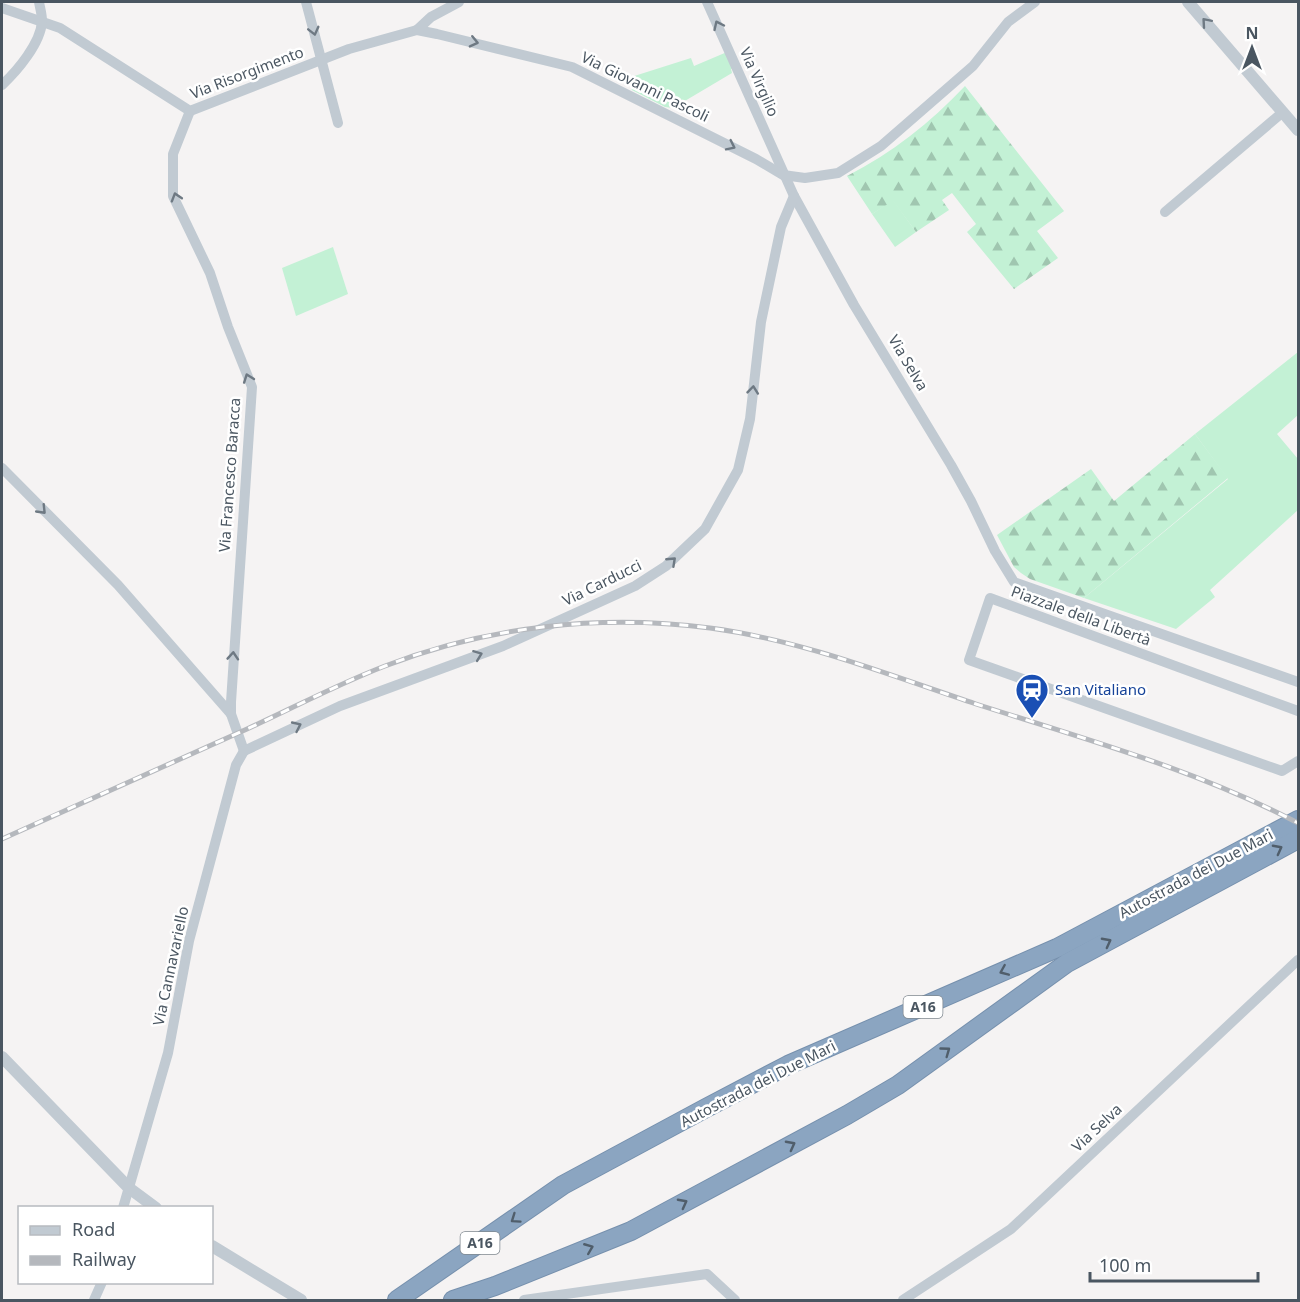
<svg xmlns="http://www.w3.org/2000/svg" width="1300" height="1302" font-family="'Noto Sans',sans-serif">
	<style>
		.grass { fill: #c3f1d5 }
		.forest { fill: url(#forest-firs) }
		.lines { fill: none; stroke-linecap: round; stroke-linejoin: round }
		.motorway-casing { stroke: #7690ad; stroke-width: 20 }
		.minor { stroke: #c1cad2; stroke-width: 10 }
		.tertiary { stroke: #c1cad2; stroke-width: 12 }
		.motorway { stroke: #8ba5c1; stroke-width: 18 }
		.rail-casing { stroke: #b5b8bd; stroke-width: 5 }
		.rail { stroke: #fff; stroke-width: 3; stroke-dasharray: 9; stroke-linecap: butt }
		.oneway { stroke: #6e7983 }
		.oneway2 { stroke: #505e6b }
		.labels { text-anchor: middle; stroke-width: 5; stroke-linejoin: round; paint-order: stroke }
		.shield { fill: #fff; stroke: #808990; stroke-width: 1.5 }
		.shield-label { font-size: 14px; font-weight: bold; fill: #4a5661 }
		.street-label { font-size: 15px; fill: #4a5661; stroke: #fff }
		.transit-label { font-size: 15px; fill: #164399; stroke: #fff; text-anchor: start }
	</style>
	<defs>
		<pattern id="forest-firs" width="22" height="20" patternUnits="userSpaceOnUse" patternTransform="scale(1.5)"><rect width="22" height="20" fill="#c3f1d5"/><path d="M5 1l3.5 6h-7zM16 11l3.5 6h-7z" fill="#a0c6b0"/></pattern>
	</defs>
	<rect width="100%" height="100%" fill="#f5f3f3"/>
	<g class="grass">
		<polygon points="727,52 734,68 731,69 732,73 673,108 665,107 632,90 628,78 691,58 694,66"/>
		<polygon points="893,200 916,232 895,247 872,214"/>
		<polygon points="333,247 348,294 296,316 282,268"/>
		<polygon points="1298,352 1298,415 1277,434 1298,459 1298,510 1210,590 1215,597 1176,629 1084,598 1228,479 1195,434"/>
	</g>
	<g class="forest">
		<path d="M965,86L1064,211L1037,231L1058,258L1014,289L967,232L976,224L952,193L942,200L949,210L916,232L893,201L872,214L847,176C892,153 930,123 965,86Z"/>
		<polygon points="1195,434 1228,478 1084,598 1030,579 1021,573 1014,567 997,535 1091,469 1114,501"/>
	</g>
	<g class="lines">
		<defs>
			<g id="motorway">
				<polyline points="397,1300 563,1185 706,1108 788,1065 1057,948 1298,820"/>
				<polyline points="453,1300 495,1286 631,1231 847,1115 898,1085 1067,963 1298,839"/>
			</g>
		</defs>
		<use href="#motorway" class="motorway-casing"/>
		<g class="minor">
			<polyline points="306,2 338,123"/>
			<polyline points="707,2 794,196 854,305 951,465 971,501 995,551 1014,582 1298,682"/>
			<polyline points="2,8 60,28 190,111 349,49 417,30 437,34 572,67 756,159 783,175 805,178 838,173 881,146 973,66 1008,22 1035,2"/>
			<polyline points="417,30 431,17 459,2"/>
			<path d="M2,85C17,71 41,43 42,21C42,14 40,8 39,2"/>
			<polyline points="190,111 173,154 173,196 210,273 228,327 252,387 231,702 231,714 244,751"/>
			<polyline points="1165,212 1283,112"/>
			<polyline points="2,468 118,585 231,714"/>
			<polyline points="1298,711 990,598 969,660 1282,771 1298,761"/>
			<polyline points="244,751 340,706 503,646 635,586 666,566 705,529 738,470 750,419 761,322 781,227 794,196"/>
			<polyline points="123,1208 168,1053 189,941 236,765 244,751"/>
			<polyline points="94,1300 102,1282"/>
			<polyline points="524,1300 707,1274 735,1300"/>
			<polyline points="903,1300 1011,1229 1298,960"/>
		</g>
		<g class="tertiary">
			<polyline points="1188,2 1298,130"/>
			<polyline points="2,1057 129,1188 156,1208"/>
			<polyline points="212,1246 301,1300"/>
		</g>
		<use href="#motorway" class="motorway"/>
		<defs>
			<path id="rail" d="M2,839C83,802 165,766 247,729C293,708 338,684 385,666C488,626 601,614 710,628C801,640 889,675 976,704C1085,739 1197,770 1298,823"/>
		</defs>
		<use href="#rail" class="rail-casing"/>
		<use href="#rail" class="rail"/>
	</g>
	<defs><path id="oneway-chevron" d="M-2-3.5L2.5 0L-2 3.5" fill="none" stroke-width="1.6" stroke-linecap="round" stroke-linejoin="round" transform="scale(1.5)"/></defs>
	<g class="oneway">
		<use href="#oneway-chevron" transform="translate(1206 22) rotate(-131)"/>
		<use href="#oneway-chevron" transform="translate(718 25) rotate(-115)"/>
		<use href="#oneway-chevron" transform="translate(314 31) rotate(76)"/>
		<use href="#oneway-chevron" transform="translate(474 42) rotate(13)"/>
		<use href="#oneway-chevron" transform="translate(731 146) rotate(26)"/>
		<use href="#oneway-chevron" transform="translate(176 197) rotate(-107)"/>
		<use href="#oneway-chevron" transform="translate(248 378) rotate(-110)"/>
		<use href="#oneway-chevron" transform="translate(753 390) rotate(-84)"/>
		<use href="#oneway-chevron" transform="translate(42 510) rotate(46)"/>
		<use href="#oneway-chevron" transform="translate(672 561) rotate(-43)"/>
		<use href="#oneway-chevron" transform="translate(478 655) rotate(-21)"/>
		<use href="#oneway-chevron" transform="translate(233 656) rotate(-86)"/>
		<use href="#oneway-chevron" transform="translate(297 726) rotate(-25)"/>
	</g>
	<g class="oneway2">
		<use href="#oneway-chevron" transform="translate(1278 849) rotate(-28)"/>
		<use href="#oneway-chevron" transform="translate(1107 942) rotate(-28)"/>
		<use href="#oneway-chevron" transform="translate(1004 971) rotate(157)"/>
		<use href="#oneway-chevron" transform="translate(946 1051) rotate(-36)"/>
		<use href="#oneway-chevron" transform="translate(791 1145) rotate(-28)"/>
		<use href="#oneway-chevron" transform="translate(683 1203) rotate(-28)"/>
		<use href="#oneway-chevron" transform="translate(515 1219) rotate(145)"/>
		<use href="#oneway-chevron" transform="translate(589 1248) rotate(-22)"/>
	</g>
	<defs>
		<symbol id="station-pin" viewBox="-11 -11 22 30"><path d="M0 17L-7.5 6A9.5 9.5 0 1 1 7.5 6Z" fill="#1a4fb4" stroke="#fff"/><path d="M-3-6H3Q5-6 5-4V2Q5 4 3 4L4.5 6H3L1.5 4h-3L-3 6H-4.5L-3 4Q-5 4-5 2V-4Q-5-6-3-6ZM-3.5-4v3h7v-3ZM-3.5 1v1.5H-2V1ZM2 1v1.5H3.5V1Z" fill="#fff"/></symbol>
	</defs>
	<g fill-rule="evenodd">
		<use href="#station-pin" x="1013" y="671" width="38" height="52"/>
	</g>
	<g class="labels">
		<g class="shield">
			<rect x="903.5" y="996" width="39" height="22" rx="4.5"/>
			<rect x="460.5" y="1232" width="39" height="22" rx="4.5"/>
		</g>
		<g class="shield-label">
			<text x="923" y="1012">A16</text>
			<text x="480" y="1248">A16</text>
		</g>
		<g class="street-label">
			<text transform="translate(247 73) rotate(-21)" y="5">Via Risorgimento</text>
			<text transform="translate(759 82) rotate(66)" y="5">Via Virgilio</text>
			<text transform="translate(645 87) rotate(26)" y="5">Via Giovanni Pascoli</text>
			<text transform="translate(908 363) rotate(59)" y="5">Via Selva</text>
			<text transform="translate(230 475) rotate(-86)" y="5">Via Francesco Baracca</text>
			<text transform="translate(602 583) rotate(-26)" y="5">Via Carducci</text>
			<text transform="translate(1081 616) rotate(20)" y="5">Piazzale della Libertà</text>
			<text transform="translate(1196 874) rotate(-28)" y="5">Autostrada dei Due Mari</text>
			<text transform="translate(171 966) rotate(-78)" y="5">Via Cannavariello</text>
			<text transform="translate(758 1084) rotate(-27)" y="5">Autostrada dei Due Mari</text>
			<text transform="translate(1097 1128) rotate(-43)" y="5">Via Selva</text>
		</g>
		<g class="transit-label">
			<text x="1055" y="695">San Vitaliano</text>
		</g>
	</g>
	<rect width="1300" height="1302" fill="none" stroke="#4a5661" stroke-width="6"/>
	<rect x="18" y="1206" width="195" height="78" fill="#ffffff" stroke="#b7bbc0" stroke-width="1.5"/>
	<rect x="30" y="1226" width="30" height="9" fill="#c1cad2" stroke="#b7bbc0" stroke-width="1.5"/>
	<text x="72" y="1236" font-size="18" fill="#4a5661">Road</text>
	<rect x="30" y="1256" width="30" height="9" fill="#b5b8bd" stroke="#b7bbc0" stroke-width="1.5"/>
	<text x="72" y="1266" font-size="18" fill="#4a5661">Railway</text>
	<g transform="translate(1252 48)" stroke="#ffffff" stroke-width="4.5" paint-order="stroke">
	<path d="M0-4.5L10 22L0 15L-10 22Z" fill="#4a5661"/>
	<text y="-9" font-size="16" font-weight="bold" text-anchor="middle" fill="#4a5661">N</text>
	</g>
	<path d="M1090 1272v9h168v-9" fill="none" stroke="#4a5661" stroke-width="3"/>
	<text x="1099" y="1272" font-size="18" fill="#4a5661" stroke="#ffffff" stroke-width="4.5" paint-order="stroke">100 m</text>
</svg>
